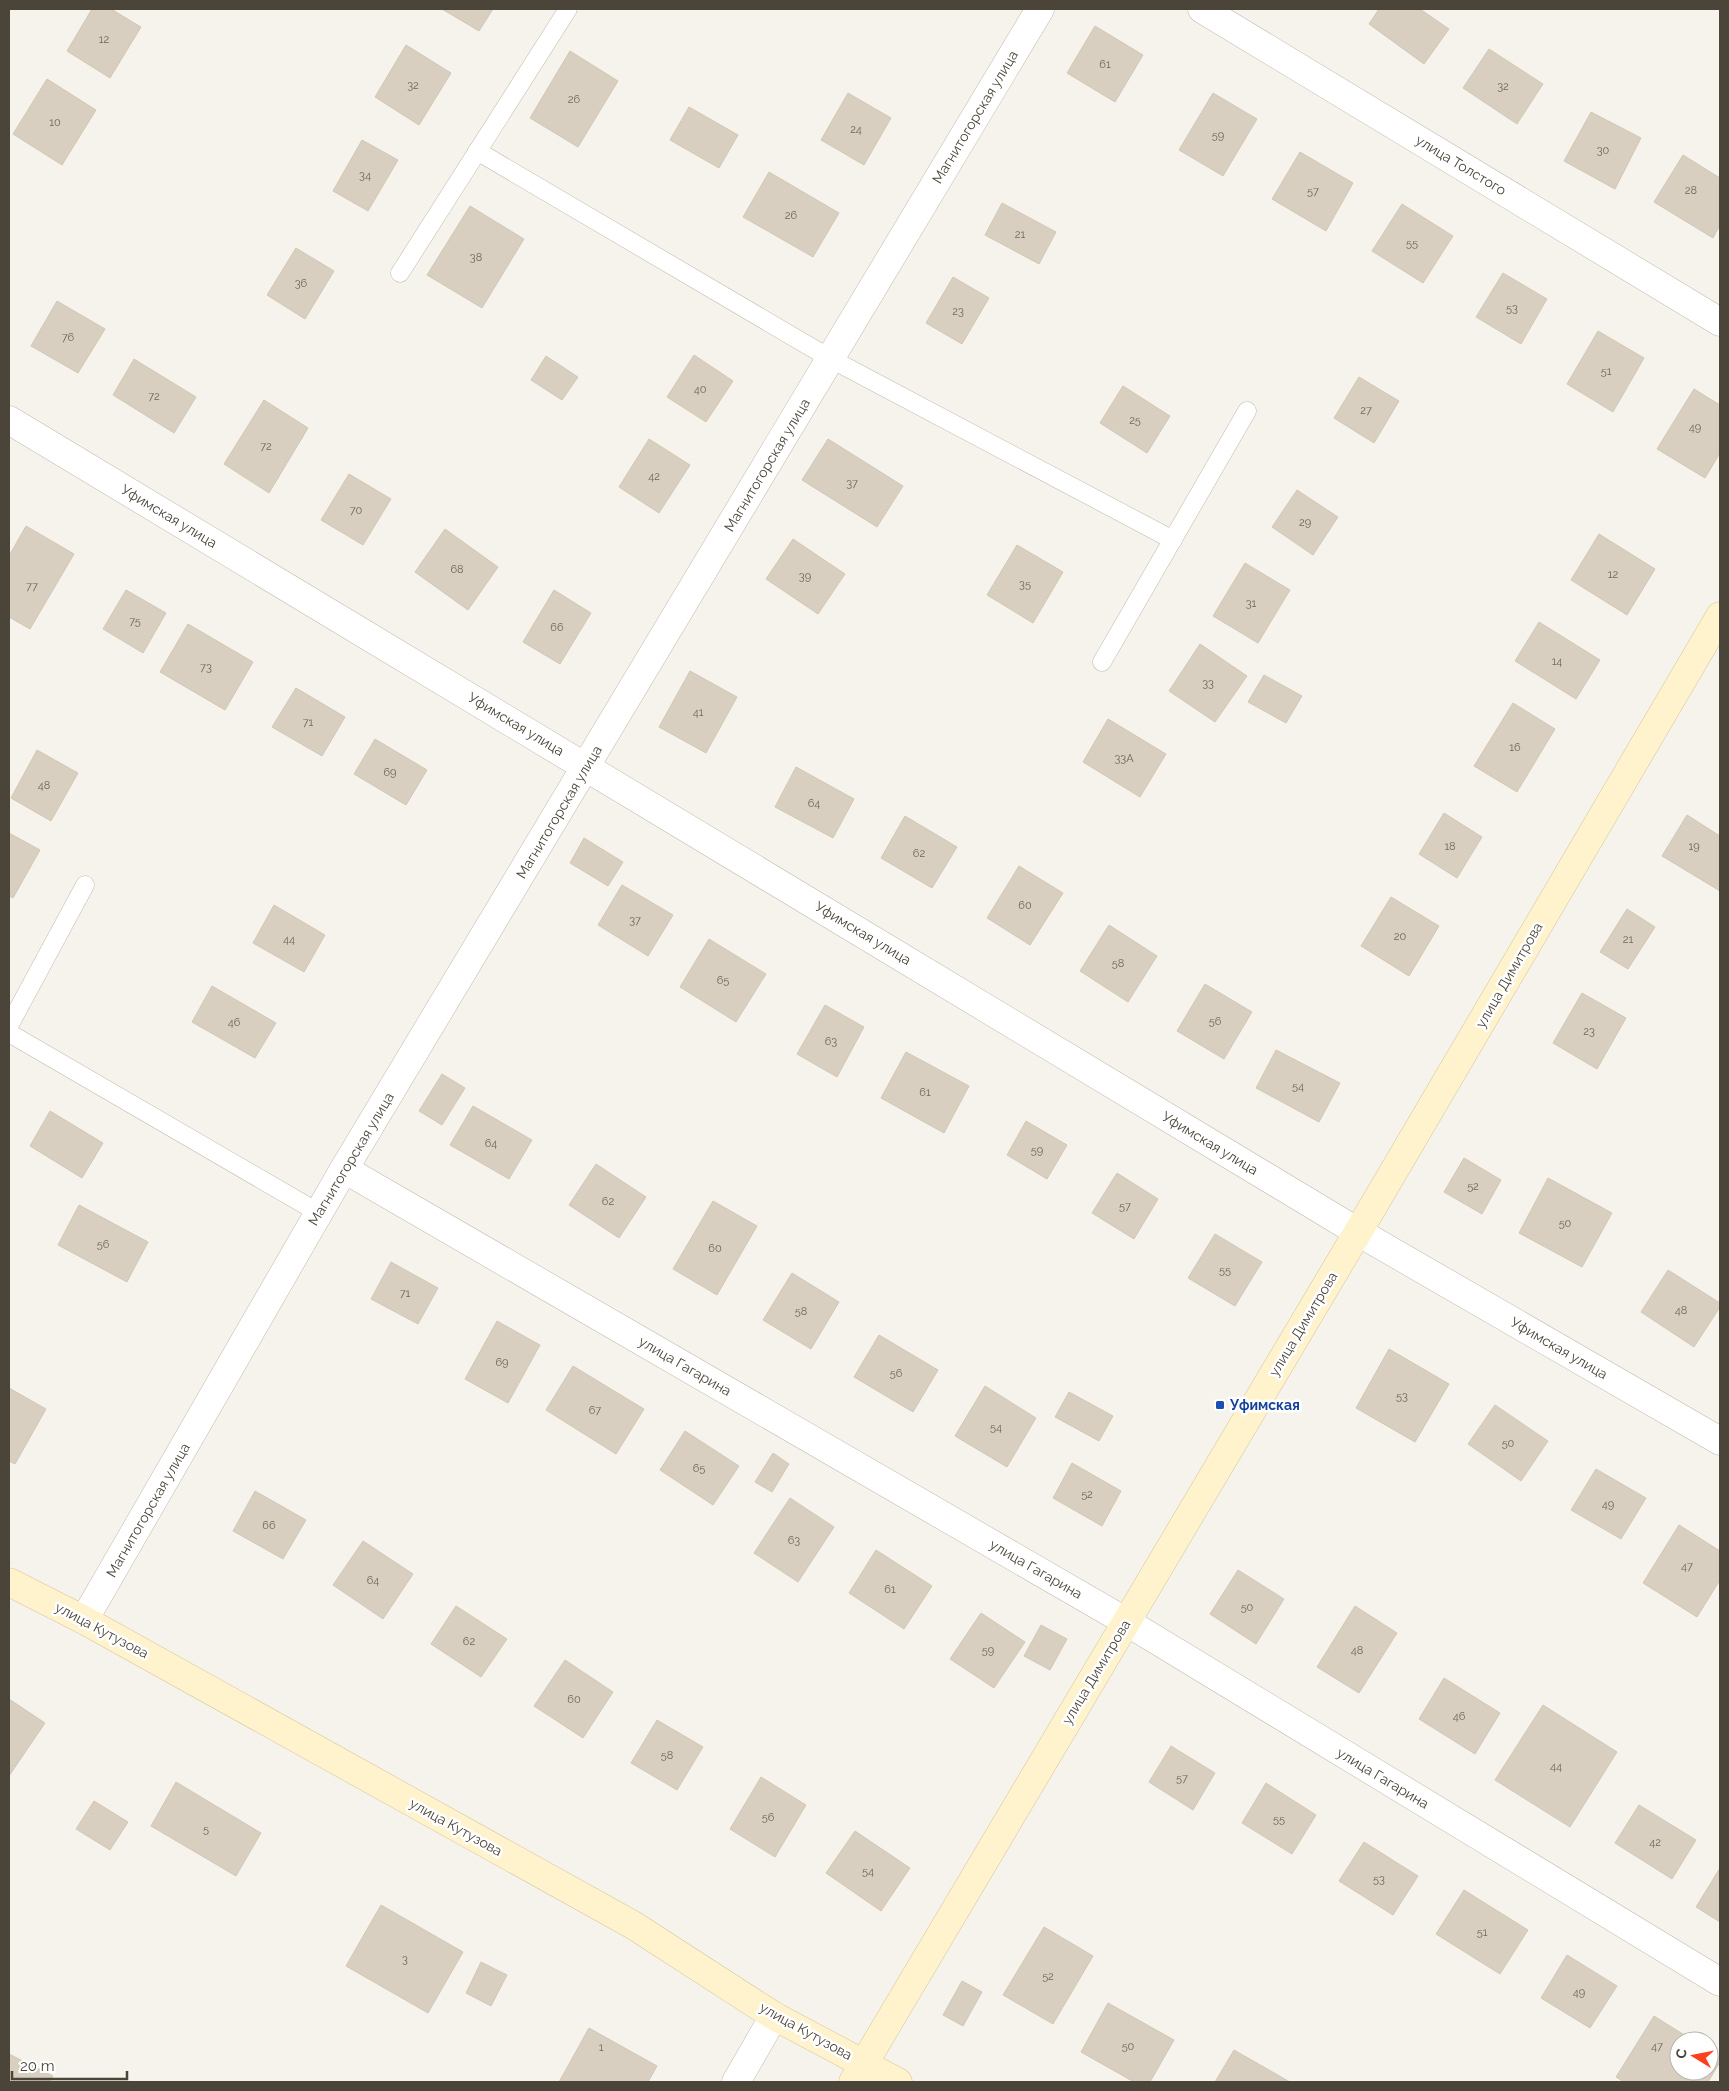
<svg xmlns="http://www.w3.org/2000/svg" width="1729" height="2091" font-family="Raleway,sans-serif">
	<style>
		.building { fill: #d8cfc1; stroke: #d3c7b4 }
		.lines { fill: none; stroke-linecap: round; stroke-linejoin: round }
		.service-casing { stroke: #c2bbae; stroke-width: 19 }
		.minor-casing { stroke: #c2bbae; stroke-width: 29 }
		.secondary-casing { stroke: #d6c79b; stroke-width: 29 }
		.service { stroke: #fff; stroke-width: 18 }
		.minor { stroke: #fff; stroke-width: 28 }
		.secondary { stroke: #fff3cd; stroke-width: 28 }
		.transit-dot { fill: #1a4fb4; stroke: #fff; stroke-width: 2 }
		.labels { text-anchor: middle; stroke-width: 5; stroke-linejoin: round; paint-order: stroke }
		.number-label { font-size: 11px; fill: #6e675b }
		.street-label { font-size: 14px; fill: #4b4439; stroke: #fff }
		.transit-label { font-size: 14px; font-weight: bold; fill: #164399; stroke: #fff; text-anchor: start }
	</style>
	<rect width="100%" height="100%" fill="#f6f3ec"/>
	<g class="building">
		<polygon points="92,9 111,9 141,27 110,78 67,51"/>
		<polygon points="442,9 493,9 479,31"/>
		<polygon points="1379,9 1420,9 1449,29 1424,64 1369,24"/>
		<polygon points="1095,26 1143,55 1115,102 1067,73"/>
		<polygon points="406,45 451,73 419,125 375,97"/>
		<polygon points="1489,49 1543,84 1517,124 1463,88"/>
		<polygon points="570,51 618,81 578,147 530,118"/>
		<polygon points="47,79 96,110 62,165 13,134"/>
		<polygon points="848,93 891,118 864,165 821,140"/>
		<polygon points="1213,93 1257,119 1223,176 1179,150"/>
		<polygon points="689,107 738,135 719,168 670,140"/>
		<polygon points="1591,112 1641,138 1615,189 1564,161"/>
		<polygon points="362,140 398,160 368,211 333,191"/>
		<polygon points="1300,152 1353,183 1326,231 1272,199"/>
		<polygon points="1683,155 1720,178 1720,225 1713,238 1654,202"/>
		<polygon points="769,172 839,213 813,257 743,217"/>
		<polygon points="1002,203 1056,232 1039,264 985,235"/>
		<polygon points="1402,204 1453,236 1423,283 1372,251"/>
		<polygon points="470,206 524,239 482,308 427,275"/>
		<polygon points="296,248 334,271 305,319 267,295"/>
		<polygon points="1503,273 1547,299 1521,344 1476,317"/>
		<polygon points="953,277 989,298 962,344 926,323"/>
		<polygon points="57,301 105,329 78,373 31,346"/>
		<polygon points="1598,331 1644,358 1613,412 1567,384"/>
		<polygon points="694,355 733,381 706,422 667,397"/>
		<polygon points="546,356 578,377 562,400 531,380"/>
		<polygon points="134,359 196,397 174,433 113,395"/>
		<polygon points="1359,377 1399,401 1374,443 1334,418"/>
		<polygon points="1123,386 1170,416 1147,453 1100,423"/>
		<polygon points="1694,389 1720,405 1720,453 1705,478 1657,449"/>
		<polygon points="264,400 308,428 269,493 224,464"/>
		<polygon points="649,439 690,465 659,513 619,487"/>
		<polygon points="828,439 903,486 877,527 802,480"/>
		<polygon points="349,474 391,499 363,545 321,520"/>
		<polygon points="1297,490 1338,517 1313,555 1272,527"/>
		<polygon points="26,526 74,554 30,629 9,617 9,556"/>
		<polygon points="445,529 498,567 468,610 415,572"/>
		<polygon points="1599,534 1655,569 1627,615 1571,580"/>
		<polygon points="793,539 845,574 818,614 766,579"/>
		<polygon points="1017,545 1063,572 1033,623 987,595"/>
		<polygon points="1245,563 1290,590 1258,643 1213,616"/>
		<polygon points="126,590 166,613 143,653 103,629"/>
		<polygon points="554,590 591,613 560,664 523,642"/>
		<polygon points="1539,622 1600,660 1576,699 1515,661"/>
		<polygon points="188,624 253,662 225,710 160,672"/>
		<polygon points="1200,644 1247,676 1215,722 1169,691"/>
		<polygon points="690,671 737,697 706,753 659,727"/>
		<polygon points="1264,675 1302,696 1286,723 1248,702"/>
		<polygon points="296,688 345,717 322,756 272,727"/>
		<polygon points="1513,703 1555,729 1517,792 1474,766"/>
		<polygon points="1108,719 1166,754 1140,797 1083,762"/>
		<polygon points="375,739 427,770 406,805 354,774"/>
		<polygon points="37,750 78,773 51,821 11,798"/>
		<polygon points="796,767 854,799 833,838 775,807"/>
		<polygon points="1444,813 1482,837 1457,878 1419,854"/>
		<polygon points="1687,815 1720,836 1720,891 1662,856"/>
		<polygon points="905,816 957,847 932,888 881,858"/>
		<polygon points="9,833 40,850 13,898 9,896"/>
		<polygon points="584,838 623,862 608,886 570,863"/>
		<polygon points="1019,866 1063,893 1030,945 987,918"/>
		<polygon points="622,885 673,915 648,956 598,925"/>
		<polygon points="1391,897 1439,926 1409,976 1361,946"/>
		<polygon points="274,905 325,935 304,972 253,943"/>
		<polygon points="1627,909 1655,927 1628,969 1600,952"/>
		<polygon points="1109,925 1157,956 1128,1002 1080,971"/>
		<polygon points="709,939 766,974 736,1022 680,987"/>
		<polygon points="1205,984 1252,1012 1224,1059 1177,1031"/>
		<polygon points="212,986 276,1023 255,1058 192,1022"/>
		<polygon points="1582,993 1626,1018 1597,1069 1553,1043"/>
		<polygon points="825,1005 864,1027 837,1077 797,1054"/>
		<polygon points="1276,1050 1340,1083 1319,1122 1256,1088"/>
		<polygon points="906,1052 969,1086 944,1133 881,1098"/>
		<polygon points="442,1074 465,1088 442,1125 419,1111"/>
		<polygon points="473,1106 532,1140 509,1179 450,1145"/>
		<polygon points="50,1111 103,1143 82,1178 30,1146"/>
		<polygon points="1026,1121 1067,1145 1047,1179 1007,1155"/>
		<polygon points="1464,1158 1501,1180 1482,1214 1444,1192"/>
		<polygon points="596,1164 646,1197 619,1238 569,1205"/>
		<polygon points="1117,1173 1158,1199 1134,1239 1092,1213"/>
		<polygon points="1548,1178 1612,1213 1582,1267 1519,1233"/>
		<polygon points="713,1201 757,1226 717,1295 673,1269"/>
		<polygon points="79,1205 148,1242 127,1282 58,1245"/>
		<polygon points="1215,1234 1262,1262 1235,1306 1188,1278"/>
		<polygon points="391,1262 438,1288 418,1324 371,1299"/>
		<polygon points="1668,1270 1720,1303 1720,1307 1694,1347 1641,1312"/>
		<polygon points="792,1273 839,1302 811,1349 763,1320"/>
		<polygon points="497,1321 540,1345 508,1403 465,1379"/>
		<polygon points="879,1335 938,1370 913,1412 854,1377"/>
		<polygon points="1389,1349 1449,1384 1415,1442 1356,1408"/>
		<polygon points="573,1366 644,1409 616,1454 546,1410"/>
		<polygon points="985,1386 1036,1418 1007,1467 955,1436"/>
		<polygon points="9,1388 46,1409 15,1464 9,1461"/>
		<polygon points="1069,1392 1113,1416 1099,1441 1055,1417"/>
		<polygon points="1495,1405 1548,1441 1521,1481 1468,1444"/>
		<polygon points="685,1431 739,1466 713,1505 660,1470"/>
		<polygon points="773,1453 789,1464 772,1492 755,1482"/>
		<polygon points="1072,1463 1121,1491 1102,1526 1053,1498"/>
		<polygon points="1596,1469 1646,1498 1621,1539 1571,1510"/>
		<polygon points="255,1491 306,1520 283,1559 233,1531"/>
		<polygon points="790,1498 834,1527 798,1582 754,1553"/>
		<polygon points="1679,1525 1720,1551 1720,1580 1697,1617 1643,1583"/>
		<polygon points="363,1541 413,1574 383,1619 333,1585"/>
		<polygon points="876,1550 932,1586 904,1629 849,1593"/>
		<polygon points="1238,1570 1284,1599 1256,1644 1210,1614"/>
		<polygon points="456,1606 507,1639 481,1677 431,1644"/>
		<polygon points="1355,1606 1397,1633 1359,1693 1317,1667"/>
		<polygon points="981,1613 1025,1642 994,1688 950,1659"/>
		<polygon points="1041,1625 1067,1639 1050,1670 1024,1656"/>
		<polygon points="565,1660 613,1692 583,1738 534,1706"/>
		<polygon points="1444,1678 1500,1713 1475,1754 1419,1719"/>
		<polygon points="9,1699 45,1723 9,1776"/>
		<polygon points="1543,1705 1617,1752 1570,1827 1495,1780"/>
		<polygon points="657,1720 703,1747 677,1790 631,1763"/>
		<polygon points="1171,1746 1215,1773 1193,1810 1149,1782"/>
		<polygon points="761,1777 806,1805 775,1857 730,1829"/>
		<polygon points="176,1782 261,1833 236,1876 151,1826"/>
		<polygon points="1266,1783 1316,1815 1292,1854 1242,1823"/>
		<polygon points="94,1801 128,1822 110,1850 76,1829"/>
		<polygon points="1639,1805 1696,1840 1672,1879 1615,1843"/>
		<polygon points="855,1831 910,1868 881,1911 826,1873"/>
		<polygon points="1364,1842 1418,1876 1393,1915 1339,1881"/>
		<polygon points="1720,1868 1720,1922 1696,1907"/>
		<polygon points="1464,1890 1528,1930 1500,1974 1436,1934"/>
		<polygon points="381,1905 463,1952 428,2013 346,1966"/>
		<polygon points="1044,1927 1093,1956 1053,2024 1003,1995"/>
		<polygon points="1567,1955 1617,1986 1590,2028 1541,1998"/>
		<polygon points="481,1962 507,1975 491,2006 466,1993"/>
		<polygon points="962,1981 982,1992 963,2026 943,2015"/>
		<polygon points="1108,2003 1174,2040 1150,2082 1134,2082 1081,2052"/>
		<polygon points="1654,2016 1694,2041 1679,2041 1679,2071 1709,2071 1709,2051 1720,2058 1720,2062 1708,2082 1624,2082 1616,2077"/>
		<polygon points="589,2028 657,2066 648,2082 559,2082"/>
		<polygon points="1234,2050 1290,2082 1215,2082"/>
		<polygon points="9,2054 53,2076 50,2082 9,2082"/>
	</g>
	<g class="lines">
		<defs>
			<g id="service">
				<polyline points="477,151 831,359 1173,540"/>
				<polyline points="400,273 568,9"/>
				<polyline points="1102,662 1247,411"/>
				<polyline points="9,1026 85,885"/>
				<polyline points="9,1033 319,1213"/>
			</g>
			<g id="minor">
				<polyline points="1202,9 1720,322"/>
				<polyline points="9,420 1358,1232 1720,1441"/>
				<polyline points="344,1169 1125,1621 1720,1982"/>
				<polyline points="84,1620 344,1169 1040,9"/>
				<polyline points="736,2082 774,2016"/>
			</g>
			<g id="secondary">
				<polyline points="9,1582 84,1620 633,1925 774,2016 898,2082"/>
				<polyline points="853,2082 1358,1232 1720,616"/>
			</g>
		</defs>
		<use href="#service" class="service-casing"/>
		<use href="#minor" class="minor-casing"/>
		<use href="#secondary" class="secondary-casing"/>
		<use href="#service" class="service"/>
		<use href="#minor" class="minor"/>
		<use href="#secondary" class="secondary"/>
	</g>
	<rect class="transit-dot" x="1215" y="1400" width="10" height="10" rx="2.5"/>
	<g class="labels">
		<g class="number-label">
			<text x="104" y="43">12</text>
			<text x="1105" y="68">61</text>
			<text x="413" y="89">32</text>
			<text x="1503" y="90">32</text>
			<text x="574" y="103">26</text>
			<text x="55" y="126">10</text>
			<text x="856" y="133">24</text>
			<text x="1218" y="139">59</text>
			<text x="1603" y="154">30</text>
			<text x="365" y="179">34</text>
			<text x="1691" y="194">28</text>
			<text x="1313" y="195">57</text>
			<text x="791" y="219">26</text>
			<text x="1020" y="238">21</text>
			<text x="1412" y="247">55</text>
			<text x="476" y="261">38</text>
			<text x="301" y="287">36</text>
			<text x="1512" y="312">53</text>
			<text x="958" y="315">23</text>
			<text x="68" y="341">76</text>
			<text x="1606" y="375">51</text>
			<text x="700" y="393">40</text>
			<text x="154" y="400">72</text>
			<text x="1366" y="414">27</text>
			<text x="1135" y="424">25</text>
			<text x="1695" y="431">49</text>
			<text x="266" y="450">72</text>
			<text x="654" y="480">42</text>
			<text x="852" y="487">37</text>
			<text x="356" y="514">70</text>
			<text x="1305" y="526">29</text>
			<text x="457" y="573">68</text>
			<text x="1613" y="578">12</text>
			<text x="805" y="580">39</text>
			<text x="1025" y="588">35</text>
			<text x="32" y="590">77</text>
			<text x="1251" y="607">31</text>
			<text x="135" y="625">75</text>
			<text x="557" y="631">66</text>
			<text x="1557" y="665">14</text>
			<text x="206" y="671">73</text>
			<text x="1208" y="687">33</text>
			<text x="698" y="716">41</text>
			<text x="308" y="726">71</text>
			<text x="1515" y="751">16</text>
			<text x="1124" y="762">33А</text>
			<text x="390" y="776">69</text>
			<text x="44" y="789">48</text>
			<text x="814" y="807">64</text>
			<text x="1450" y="850">18</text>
			<text x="1694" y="850">19</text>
			<text x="919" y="857">62</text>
			<text x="1025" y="909">60</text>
			<text x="635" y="924">37</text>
			<text x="1400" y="940">20</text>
			<text x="289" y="943">44</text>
			<text x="1628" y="943">21</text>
			<text x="1118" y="967">58</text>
			<text x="723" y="984">65</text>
			<text x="1215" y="1025">56</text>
			<text x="234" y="1026">46</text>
			<text x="1589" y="1035">23</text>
			<text x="831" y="1045">63</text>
			<text x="1298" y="1090">54</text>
			<text x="925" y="1096">61</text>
			<text x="491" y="1147">64</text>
			<text x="1037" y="1154">59</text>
			<text x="1473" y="1190">52</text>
			<text x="608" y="1205">62</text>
			<text x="1125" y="1210">57</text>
			<text x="1565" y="1227">50</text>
			<text x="103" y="1248">56</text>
			<text x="715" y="1252">60</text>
			<text x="1225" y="1274">55</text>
			<text x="405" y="1297">71</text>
			<text x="1681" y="1314">48</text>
			<text x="801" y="1315">58</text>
			<text x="502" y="1366">69</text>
			<text x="896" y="1377">56</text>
			<text x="1402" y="1400">53</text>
			<text x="595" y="1414">67</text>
			<text x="996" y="1431">54</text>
			<text x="1508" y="1447">50</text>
			<text x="699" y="1472">65</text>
			<text x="1087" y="1498">52</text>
			<text x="1608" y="1508">49</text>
			<text x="269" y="1529">66</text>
			<text x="794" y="1544">63</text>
			<text x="1687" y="1570">47</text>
			<text x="373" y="1584">64</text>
			<text x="890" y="1593">61</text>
			<text x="1247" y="1611">50</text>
			<text x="469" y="1645">62</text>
			<text x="988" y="1654">59</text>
			<text x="1357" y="1654">48</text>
			<text x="574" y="1703">60</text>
			<text x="1459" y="1720">46</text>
			<text x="667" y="1759">58</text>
			<text x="1556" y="1770">44</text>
			<text x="1182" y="1782">57</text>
			<text x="768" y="1821">56</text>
			<text x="1279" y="1823">55</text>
			<text x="206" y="1833">5</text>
			<text x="1655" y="1846">42</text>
			<text x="868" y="1875">54</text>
			<text x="1379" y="1883">53</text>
			<text x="1482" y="1936">51</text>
			<text x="405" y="1963">3</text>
			<text x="1048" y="1980">52</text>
			<text x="1579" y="1996">49</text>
			<text x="1128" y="2050">50</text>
			<text x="1657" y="2050">47</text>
			<text x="601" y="2051">1</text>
		</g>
		<g class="street-label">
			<text transform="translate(975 117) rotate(-59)" y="5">Магнитогорская улица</text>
			<text transform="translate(1461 165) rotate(31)" y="5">улица Толстого</text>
			<text transform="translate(767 465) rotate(-59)" y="5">Магнитогорская улица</text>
			<text transform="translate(169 516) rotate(31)" y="5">Уфимская улица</text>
			<text transform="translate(516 724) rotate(31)" y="5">Уфимская улица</text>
			<text transform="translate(559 812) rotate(-59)" y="5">Магнитогорская улица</text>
			<text transform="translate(863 933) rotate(31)" y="5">Уфимская улица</text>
			<text transform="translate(1509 975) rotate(-60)" y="5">улица Димитрова</text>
			<text transform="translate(1210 1143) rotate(31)" y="5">Уфимская улица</text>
			<text transform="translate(351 1159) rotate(-59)" y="5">Магнитогорская улица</text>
			<text transform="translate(1303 1324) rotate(-59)" y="5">улица Димитрова</text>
			<text transform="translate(1559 1348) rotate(30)" y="5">Уфимская улица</text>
			<text transform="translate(685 1366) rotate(30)" y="5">улица Гагарина</text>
			<text transform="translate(148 1510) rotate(-60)" y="5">Магнитогорская улица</text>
			<text transform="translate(1036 1569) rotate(30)" y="5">улица Гагарина</text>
			<text transform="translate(102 1630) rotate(28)" y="5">улица Кутузова</text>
			<text transform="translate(1096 1672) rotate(-59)" y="5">улица Димитрова</text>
			<text transform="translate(1383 1778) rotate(31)" y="5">улица Гагарина</text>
			<text transform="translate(456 1827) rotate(29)" y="5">улица Кутузова</text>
			<text transform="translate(806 2031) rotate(29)" y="5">улица Кутузова</text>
		</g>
		<g class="transit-label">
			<text x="1230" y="1410">Уфимская</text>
		</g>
	</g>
	<rect width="1729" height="2091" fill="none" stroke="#4b4439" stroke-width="20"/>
	<g transform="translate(1694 2056) rotate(280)"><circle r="24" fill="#ffffff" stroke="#b7b4b0"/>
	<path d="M0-4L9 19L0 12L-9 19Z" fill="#fc3f1d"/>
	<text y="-8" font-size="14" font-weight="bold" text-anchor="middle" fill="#4b4439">С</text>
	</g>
	<path d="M12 2071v8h115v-8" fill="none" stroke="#4b4439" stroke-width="2.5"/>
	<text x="20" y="2071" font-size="15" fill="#4b4439" stroke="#ffffff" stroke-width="4" paint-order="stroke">20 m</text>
</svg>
